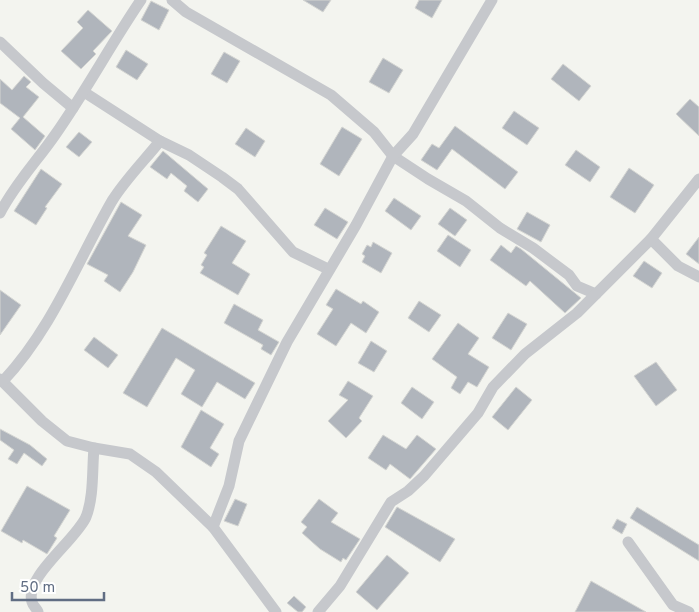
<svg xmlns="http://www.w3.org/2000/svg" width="699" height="612" font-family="Overpass,sans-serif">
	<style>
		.building { fill: #b0b5bc; stroke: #d4d5d2 }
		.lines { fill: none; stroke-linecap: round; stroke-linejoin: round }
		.minor { stroke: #c6c8cc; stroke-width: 11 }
	</style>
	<rect width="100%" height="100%" fill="#f3f4ef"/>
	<g class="building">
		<polygon points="303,0 331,0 323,12"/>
		<polygon points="419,0 442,0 432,18 415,8"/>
		<polygon points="151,1 169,10 159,30 141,20"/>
		<polygon points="88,10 112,31 93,51 96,54 81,69 61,51 83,28 77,22"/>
		<polygon points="126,50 148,64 137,80 116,67"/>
		<polygon points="224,52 240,61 227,83 211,74"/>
		<polygon points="383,58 403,70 389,93 369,82"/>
		<polygon points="563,64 591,86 579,101 551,79"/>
		<polygon points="24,76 31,82 26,87 39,97 23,117 45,136 35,150 11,129 20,118 0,103 0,79 12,90"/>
		<polygon points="690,99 699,107 699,136 676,114"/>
		<polygon points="514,111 539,128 527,145 502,128"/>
		<polygon points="455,126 518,172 505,189 452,149 437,170 421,160 432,144 439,148"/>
		<polygon points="342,127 362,139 339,176 320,164"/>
		<polygon points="246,128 265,141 255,157 235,144"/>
		<polygon points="79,132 92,142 79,157 66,147"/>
		<polygon points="576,150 600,167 590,182 565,165"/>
		<polygon points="163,151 208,189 198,202 184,191 187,186 171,173 167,179 150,167"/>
		<polygon points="629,168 654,185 635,213 610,197"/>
		<polygon points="41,169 62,184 45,207 47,208 36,225 14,211"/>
		<polygon points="394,198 421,216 411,230 385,211"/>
		<polygon points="121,202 142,215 128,236 146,245 133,272 120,292 104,281 108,275 87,264"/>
		<polygon points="325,208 348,222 337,239 314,225"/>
		<polygon points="450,208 467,220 455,236 438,224"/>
		<polygon points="527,212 550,225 541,242 517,229"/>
		<polygon points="221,226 246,241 232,263 250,274 238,295 200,273 204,267 201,265 207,255 204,253"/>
		<polygon points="448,235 471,250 460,267 437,251"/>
		<polygon points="699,237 699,264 686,254"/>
		<polygon points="373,242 392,253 381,273 362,262 365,256 362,254 367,245 371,247"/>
		<polygon points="501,245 511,253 516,246 521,249 581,298 565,313 530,281 526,286 490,260"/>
		<polygon points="644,261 662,273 652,288 633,276"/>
		<polygon points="336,289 361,304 363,301 379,312 366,333 351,323 336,346 317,334 333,309 326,305"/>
		<polygon points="0,290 21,305 0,335"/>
		<polygon points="419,301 441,315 429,332 408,318"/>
		<polygon points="234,304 263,320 258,330 279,342 271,355 261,349 263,345 224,323"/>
		<polygon points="508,313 527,324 511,350 492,338"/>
		<polygon points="458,323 479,338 468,354 489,367 477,387 468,382 460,394 451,388 457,377 432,359"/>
		<polygon points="162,328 255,383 245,399 217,382 202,407 181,394 195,370 176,358 147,407 123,393"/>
		<polygon points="94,337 118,355 108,368 84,350"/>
		<polygon points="371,341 387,351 374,372 358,363"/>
		<polygon points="656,362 677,390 656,406 634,376"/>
		<polygon points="348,381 373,396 359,418 362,421 346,438 328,421 348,400 339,395"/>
		<polygon points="412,387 434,402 422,419 401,403"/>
		<polygon points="516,387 532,400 508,430 492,417"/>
		<polygon points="201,410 224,424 210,448 219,454 211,467 181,447"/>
		<polygon points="0,429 30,445 47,459 42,466 24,453 17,464 8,459 14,450 0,440"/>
		<polygon points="383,435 406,449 417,435 436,449 410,479 390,464 386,470 368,458"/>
		<polygon points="27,486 70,510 54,536 57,538 47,554 23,540 22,543 1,531"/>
		<polygon points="235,499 247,504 238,526 224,521"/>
		<polygon points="319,499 338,513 331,522 360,539 346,560 343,558 341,562 320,549 302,533 307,527 301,522"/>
		<polygon points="397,507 455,539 440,562 385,527"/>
		<polygon points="637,507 699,545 699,561 630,518"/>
		<polygon points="617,519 627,524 622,534 612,528"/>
		<polygon points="387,555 409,573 377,610 356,592"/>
		<polygon points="591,581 646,612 575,612"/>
		<polygon points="294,596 306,607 302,612 298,612 287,603"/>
	</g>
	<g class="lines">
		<g class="minor">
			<polyline points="172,0 186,12 331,95 374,132 393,156 428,179 466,201 500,228 533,248 569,275 577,286 596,294"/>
			<polyline points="0,42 43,83 73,108"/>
			<polyline points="84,92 160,141 189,155 222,177 238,189 293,252 328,269"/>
			<path d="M0,213C15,184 37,161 55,135C86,91 111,44 141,0"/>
			<polyline points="651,239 678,266 699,277"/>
			<polyline points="0,379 42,421 67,441 94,448 130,454 156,472 213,527 276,612"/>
			<path d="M3,381C52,329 77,262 112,201C125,180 144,161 160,141"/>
			<polyline points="213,527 229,486 239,441 287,342 356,225 393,156 413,134 492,0"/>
			<polyline points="628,542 673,605 689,612"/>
			<path d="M38,612C37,609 33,606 32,602C24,577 76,540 86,517C94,497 92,469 94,448"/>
			<polyline points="318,612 340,586 391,502 408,491 424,476 478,413 493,387 525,354 577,313 651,239 699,179"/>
		</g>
	</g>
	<path d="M12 592v8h92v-8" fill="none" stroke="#606d83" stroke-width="2.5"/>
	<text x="20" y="592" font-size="15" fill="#606d83" stroke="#ffffff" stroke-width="4" paint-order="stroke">50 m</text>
</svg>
